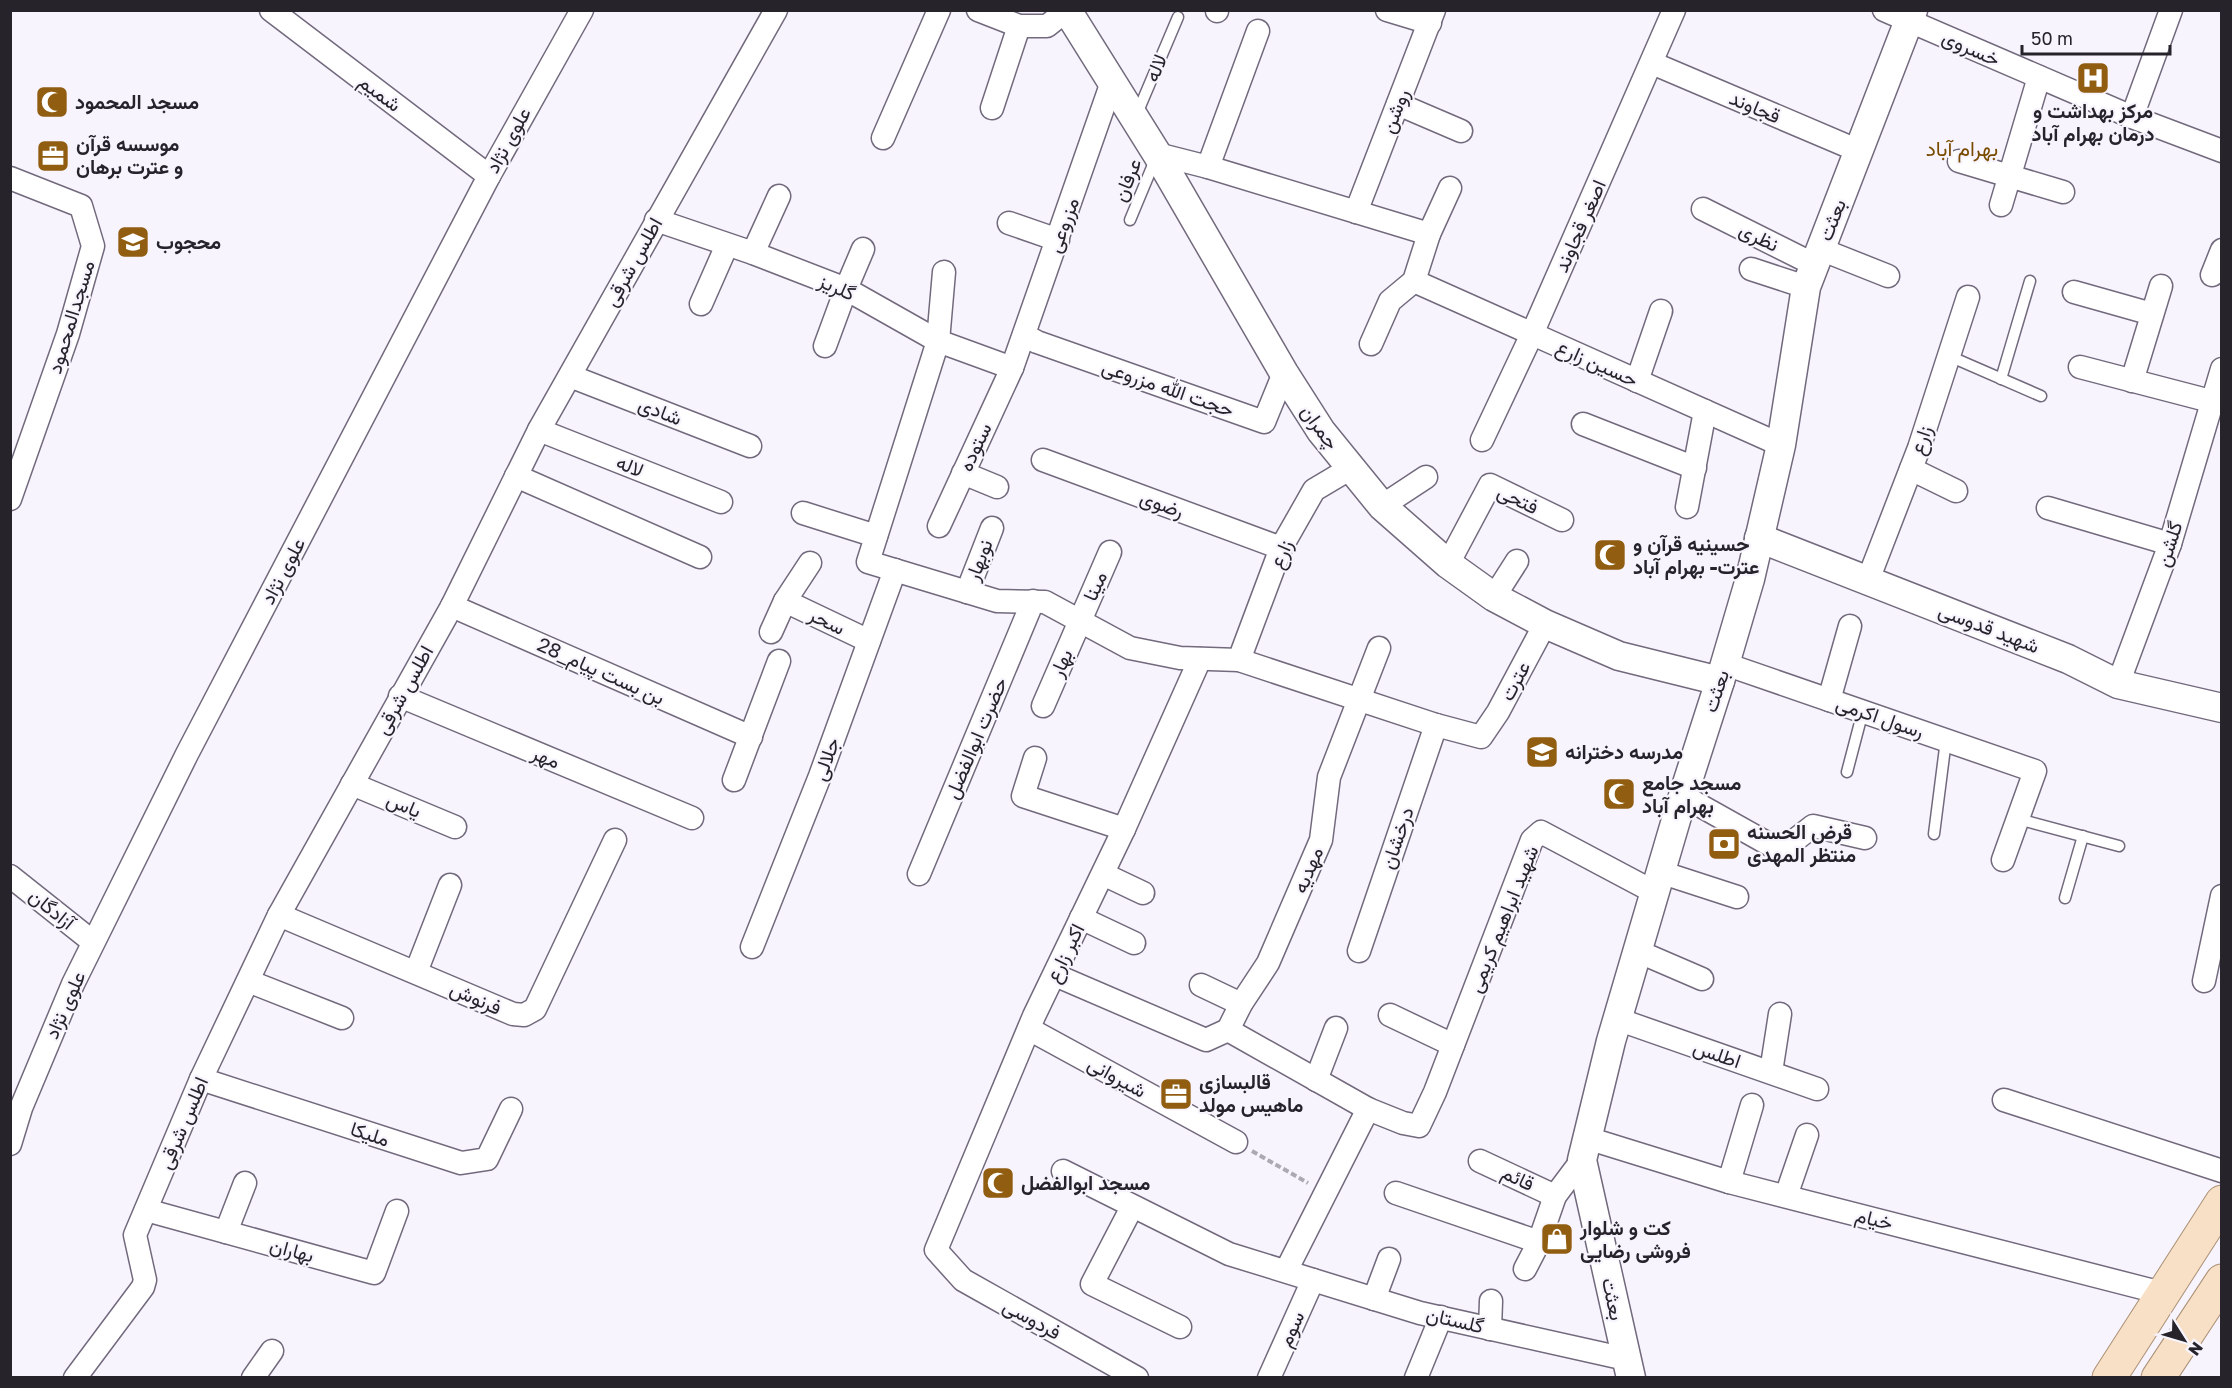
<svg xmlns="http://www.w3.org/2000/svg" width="2232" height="1388" font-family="'Golos Text',Vazirmatn,sans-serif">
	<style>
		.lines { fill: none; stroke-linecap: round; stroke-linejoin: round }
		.service-casing { stroke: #72697d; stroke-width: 13 }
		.minor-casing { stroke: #72697d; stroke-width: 25 }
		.tertiary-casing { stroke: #72697d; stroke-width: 31 }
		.primary-casing { stroke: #aa9076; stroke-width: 35 }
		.path { stroke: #ada9b2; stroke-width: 4; stroke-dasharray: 6 3; stroke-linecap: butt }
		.service { stroke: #fff; stroke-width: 10 }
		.minor { stroke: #fff; stroke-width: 22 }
		.tertiary { stroke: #fff; stroke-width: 28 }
		.primary { stroke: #f7e0c5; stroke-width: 33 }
		.labels { text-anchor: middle; stroke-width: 4.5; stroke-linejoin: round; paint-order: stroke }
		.street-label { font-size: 20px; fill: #27232b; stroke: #f8f4fd }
		.poi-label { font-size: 20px; font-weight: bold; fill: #27232b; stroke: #f8f4fd; text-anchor: start }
		.neighbourhood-label { font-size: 21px; fill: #794b00; stroke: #f8f4fd }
	</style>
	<rect width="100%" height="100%" fill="#f8f4fd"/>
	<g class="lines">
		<defs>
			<g id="service">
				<polyline points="1136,116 1178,17"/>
				<polyline points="1130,220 1155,160"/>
				<polyline points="1949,356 2041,396"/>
				<polyline points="2001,379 2030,281"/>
				<polyline points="1847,772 1863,711"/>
				<polyline points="2018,819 2119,846"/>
				<polyline points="1934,834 1946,740"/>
				<polyline points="2065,898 2083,836"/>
			</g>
			<g id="minor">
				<polyline points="271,10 489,176"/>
				<polyline points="978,10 1019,26 1047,26 1067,10"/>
				<polyline points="1387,10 1430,23"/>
				<polyline points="1884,10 2132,117 2222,151"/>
				<polyline points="1217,11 1217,10"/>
				<polyline points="1652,63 1859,151"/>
				<polyline points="1398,104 1461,131"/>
				<polyline points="992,108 1019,26"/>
				<polyline points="2132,117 2171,10"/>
				<polyline points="883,138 939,10"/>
				<polyline points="1157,154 1208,167 1429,234"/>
				<polyline points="1959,161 2063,192"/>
				<polyline points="1208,167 1258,31"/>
				<polyline points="10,178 81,206 93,246 68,334 10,499"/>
				<polyline points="2001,205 2039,77"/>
				<polyline points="1703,209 1815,265"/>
				<polyline points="1356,212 1434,10"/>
				<polyline points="656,220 753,253 846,289 938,341 1012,368"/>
				<polyline points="1009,223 1058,240"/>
				<polyline points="1820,249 1888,276"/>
				<polyline points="753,253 779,196"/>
				<polyline points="1751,269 1806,287"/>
				<polyline points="944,272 938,341 868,562 997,601 1045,602 1130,648 1180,658 1239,660 1436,725 1481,737 1498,712 1545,624"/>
				<polyline points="2212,275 2222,250"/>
				<polyline points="1414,281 1781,445"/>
				<polyline points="2074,292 2152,314"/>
				<polyline points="701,304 727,245"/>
				<polyline points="1024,335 1037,342 1264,422 1284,373"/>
				<polyline points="1371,344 1390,301 1414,281 1429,234 1450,188"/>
				<polyline points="825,346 846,289 863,249"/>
				<polyline points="2080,367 2222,404"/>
				<polyline points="570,376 750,446"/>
				<polyline points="1637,381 1661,311"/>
				<polyline points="2132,381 2161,286"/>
				<polyline points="1583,424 1695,468"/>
				<polyline points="539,430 721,502"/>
				<polyline points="1482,440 1532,334 1674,10"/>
				<polyline points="1043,460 1281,548"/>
				<polyline points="1911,469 1956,491"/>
				<polyline points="963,473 997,487"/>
				<polyline points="516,476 700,557"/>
				<polyline points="1382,506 1426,477"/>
				<polyline points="1687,507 1705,411"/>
				<polyline points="2048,508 2170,544"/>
				<polyline points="803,513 876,536"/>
				<polyline points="939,526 1012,368 1112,82"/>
				<polyline points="1448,564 1490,485 1562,520"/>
				<polyline points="1868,580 1919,448 1968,297"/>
				<polyline points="967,592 992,528"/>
				<polyline points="1494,597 1517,561"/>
				<polyline points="785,601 869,641"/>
				<polyline points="452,606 751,737"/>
				<polyline points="771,632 785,601 810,563"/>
				<polyline points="1239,660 1281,548 1314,490 1351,468"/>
				<polyline points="1725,664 2035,771 2003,860"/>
				<polyline points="2118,684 2170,544 2222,369"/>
				<polyline points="400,696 692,818"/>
				<polyline points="1829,700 1850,626"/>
				<polyline points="1043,706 1110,552"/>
				<polyline points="1035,758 1023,796 1124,829"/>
				<polyline points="734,780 779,661"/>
				<polyline points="352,784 455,827"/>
				<polyline points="1683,796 1781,851 1813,826 1865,838"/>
				<polyline points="1660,872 1737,897"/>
				<polyline points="919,874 1033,601"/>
				<polyline points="1103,874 1143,893"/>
				<polyline points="10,876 93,942"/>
				<polyline points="279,915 513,1014 524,1015 535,1009 615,840"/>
				<polyline points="1081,918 1134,943"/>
				<polyline points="752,947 820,776 895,570"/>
				<polyline points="1359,951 1436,725"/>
				<polyline points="1637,951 1702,979"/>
				<polyline points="416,972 450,885"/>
				<polyline points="1055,975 1206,1040 1228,1030"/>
				<polyline points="248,981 342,1018"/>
				<polyline points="2204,981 2222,896"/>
				<polyline points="1201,985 1241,1004"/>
				<polyline points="1390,1015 1453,1045"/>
				<polyline points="1617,1019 1817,1089"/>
				<polyline points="1029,1029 1236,1142"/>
				<polyline points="1228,1030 1368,1109 1403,1123 1419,1126 1435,1092 1532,840 1541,832 1654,892"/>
				<polyline points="1228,1030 1241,1004 1268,963 1321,840 1329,777 1379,648"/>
				<polyline points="1771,1072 1780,1014"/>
				<polyline points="201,1079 461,1163 487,1159 511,1109"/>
				<polyline points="1316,1080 1336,1028"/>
				<polyline points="2004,1100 2222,1171"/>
				<polyline points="1587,1138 1729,1182 2162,1293"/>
				<polyline points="10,1144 21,1108 73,984 187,754 489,176 582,10"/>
				<polyline points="1480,1161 1555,1196"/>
				<polyline points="1063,1171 1229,1254 1420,1313 1626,1359"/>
				<polyline points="1729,1182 1752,1105"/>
				<polyline points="1396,1193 1539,1242"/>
				<polyline points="1786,1196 1807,1135"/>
				<polyline points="1132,1207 1092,1284 1180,1327"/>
				<polyline points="146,1210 374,1273 397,1211"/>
				<polyline points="226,1232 245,1183"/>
				<polyline points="1525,1269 1539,1242 1555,1196 1582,1160"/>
				<polyline points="1286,1271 1368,1109"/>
				<polyline points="1374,1299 1389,1259"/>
				<polyline points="1490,1329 1491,1301"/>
				<polyline points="75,1378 143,1287 145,1280 135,1235 201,1079 279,915 452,606 539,430 776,10"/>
				<polyline points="253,1378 272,1351"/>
				<polyline points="1137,1378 963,1280 936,1250 1034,1016 1124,829 1200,659"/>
				<polyline points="1269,1378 1313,1280"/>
				<polyline points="1416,1378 1441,1317"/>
			</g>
			<g id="tertiary">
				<polyline points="1067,10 1157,154 1284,373 1321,431 1382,506 1448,564 1494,597 1545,624 1619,656 1720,681"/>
				<polyline points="1759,538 2068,659 2118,684 2222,708"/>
				<polyline points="1631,1378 1582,1160 1611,1041 1683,796 1720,681 1750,579 1781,445 1806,287 1913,10"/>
			</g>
			<g id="primary">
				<polyline points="2109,1378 2222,1202"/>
				<polyline points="2158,1378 2222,1281"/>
			</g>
		</defs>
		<use href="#service" class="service-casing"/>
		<use href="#minor" class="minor-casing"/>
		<use href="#tertiary" class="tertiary-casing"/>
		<use href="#primary" class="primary-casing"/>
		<polyline class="path" points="1252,1151 1308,1183"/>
		<use href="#service" class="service"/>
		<use href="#minor" class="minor"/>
		<use href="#tertiary" class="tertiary"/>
		<use href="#primary" class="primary"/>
	</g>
	<defs>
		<symbol id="hospital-square" viewBox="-11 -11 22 22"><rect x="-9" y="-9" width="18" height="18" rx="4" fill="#915d10" stroke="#f8f4fd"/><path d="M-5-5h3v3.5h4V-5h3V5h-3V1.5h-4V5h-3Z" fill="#fff"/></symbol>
		<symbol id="mosque-square" viewBox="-11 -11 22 22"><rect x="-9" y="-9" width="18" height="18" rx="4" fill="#915d10" stroke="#f8f4fd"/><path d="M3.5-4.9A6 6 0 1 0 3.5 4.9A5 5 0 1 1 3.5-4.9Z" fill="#fff"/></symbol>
		<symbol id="office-square" viewBox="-11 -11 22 22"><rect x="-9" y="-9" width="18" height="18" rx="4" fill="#915d10" stroke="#f8f4fd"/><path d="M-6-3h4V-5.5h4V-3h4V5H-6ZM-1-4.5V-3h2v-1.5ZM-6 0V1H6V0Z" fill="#fff"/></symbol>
		<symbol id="school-square" viewBox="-11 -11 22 22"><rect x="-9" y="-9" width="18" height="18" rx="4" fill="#915d10" stroke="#f8f4fd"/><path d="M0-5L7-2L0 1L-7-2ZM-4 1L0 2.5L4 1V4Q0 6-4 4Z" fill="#fff"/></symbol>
		<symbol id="bank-square" viewBox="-11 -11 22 22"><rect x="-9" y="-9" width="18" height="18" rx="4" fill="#915d10" stroke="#f8f4fd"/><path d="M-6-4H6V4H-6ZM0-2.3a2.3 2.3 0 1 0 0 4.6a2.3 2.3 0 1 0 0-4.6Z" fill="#fff"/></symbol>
		<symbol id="shop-square" viewBox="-11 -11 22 22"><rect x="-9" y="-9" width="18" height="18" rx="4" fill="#915d10" stroke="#f8f4fd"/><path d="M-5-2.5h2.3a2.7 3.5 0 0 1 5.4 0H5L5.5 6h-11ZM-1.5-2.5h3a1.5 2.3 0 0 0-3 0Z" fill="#fff"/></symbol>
	</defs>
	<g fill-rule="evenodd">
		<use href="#hospital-square" x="2074" y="59" width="38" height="38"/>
		<use href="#mosque-square" x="33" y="83" width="38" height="38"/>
		<use href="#office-square" x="34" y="137" width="38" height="38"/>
		<use href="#school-square" x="114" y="223" width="38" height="38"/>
		<use href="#mosque-square" x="1591" y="536" width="38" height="38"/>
		<use href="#school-square" x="1523" y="733" width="38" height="38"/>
		<use href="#mosque-square" x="1600" y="775" width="38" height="38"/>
		<use href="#bank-square" x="1705" y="825" width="38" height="38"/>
		<use href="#office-square" x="1157" y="1075" width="38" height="38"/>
		<use href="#mosque-square" x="979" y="1164" width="38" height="38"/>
		<use href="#shop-square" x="1538" y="1220" width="38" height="38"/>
	</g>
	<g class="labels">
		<g class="street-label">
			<text transform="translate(1971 48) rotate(24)" y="7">خسروی</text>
			<text transform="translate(1156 68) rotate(-67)" y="7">لاله</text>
			<text transform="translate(380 93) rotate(37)" y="7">شمیم</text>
			<text transform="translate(1755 107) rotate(23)" y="7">قجاوند</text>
			<text transform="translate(1395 111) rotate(-69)" y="7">روشن</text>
			<text transform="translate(508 140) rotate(-61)" y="7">علوی نژاد</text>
			<text transform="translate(1127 180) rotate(-68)" y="7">عرفان</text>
			<text transform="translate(1832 220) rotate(-69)" y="7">بعثت</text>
			<text transform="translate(1063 225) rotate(-70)" y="7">مزروعی</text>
			<text transform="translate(1580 226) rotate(-66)" y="7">اصغر قجاوند</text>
			<text transform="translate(1759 237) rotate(26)" y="7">نظری</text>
			<text transform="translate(633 262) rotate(-61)" y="7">اطلس شرقی</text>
			<text transform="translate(837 287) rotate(24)" y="7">گلریز</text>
			<text transform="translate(71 317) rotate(-73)" y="7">مسجدالمحمود</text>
			<text transform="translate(1597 363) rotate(24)" y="7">حسین زارع</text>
			<text transform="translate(1168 388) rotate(19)" y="7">حجت الله مزروعی</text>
			<text transform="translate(660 411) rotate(21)" y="7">شادی</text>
			<text transform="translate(1320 427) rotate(54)" y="7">چمران</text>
			<text transform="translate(1921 440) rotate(-71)" y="7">زارع</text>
			<text transform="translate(975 447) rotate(-65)" y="7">ستوده</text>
			<text transform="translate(630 466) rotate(22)" y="7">لاله</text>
			<text transform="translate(1518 499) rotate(26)" y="7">فتحی</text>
			<text transform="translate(1162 504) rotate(20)" y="7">رضوی</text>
			<text transform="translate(2169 544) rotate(-72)" y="7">گلشن</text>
			<text transform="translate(1281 554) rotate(-66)" y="7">زارع</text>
			<text transform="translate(979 560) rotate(-69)" y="7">نوبهار</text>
			<text transform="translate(283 571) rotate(-62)" y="7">علوی نژاد</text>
			<text transform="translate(1095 586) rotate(-66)" y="7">مینا</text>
			<text transform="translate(827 621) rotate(26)" y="7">سحر</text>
			<text transform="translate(1989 628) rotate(21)" y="7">شهید قدوسی</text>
			<text transform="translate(1061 663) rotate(-66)" y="7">بهار</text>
			<text transform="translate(601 671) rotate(24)" y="7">بن بست پیام_28</text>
			<text transform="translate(1515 681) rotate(-62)" y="7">عترت</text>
			<text transform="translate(404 690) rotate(-61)" y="7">اطلس شرقی</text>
			<text transform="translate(1716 691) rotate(-72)" y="7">بعثت</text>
			<text transform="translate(1880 717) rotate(19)" y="7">رسول اکرمی</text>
			<text transform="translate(976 738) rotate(-67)" y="7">حضرت ابوالفضل</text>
			<text transform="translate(546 757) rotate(23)" y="7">مهر</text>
			<text transform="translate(826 759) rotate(-70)" y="7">جلالی</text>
			<text transform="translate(404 805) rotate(23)" y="7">یاس</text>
			<text transform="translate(1397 838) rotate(-71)" y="7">درخشان</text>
			<text transform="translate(1308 870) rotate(-67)" y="7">مهدیه</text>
			<text transform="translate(52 909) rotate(39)" y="7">آزادگان</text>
			<text transform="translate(1503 919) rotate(-68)" y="7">شهید ابراهیم کریمی</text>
			<text transform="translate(1065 953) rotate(-64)" y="7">اکبر زارع</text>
			<text transform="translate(476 998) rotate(24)" y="7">فرنوش</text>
			<text transform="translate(65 1005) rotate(-66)" y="7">علوی نژاد</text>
			<text transform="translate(1717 1054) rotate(19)" y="7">اطلس</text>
			<text transform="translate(1117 1077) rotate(29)" y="7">شیروانی</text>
			<text transform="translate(183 1123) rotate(-67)" y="7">اطلس شرقی</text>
			<text transform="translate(370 1134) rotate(18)" y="7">ملیکا</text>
			<text transform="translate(1518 1178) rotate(25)" y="7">قائم</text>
			<text transform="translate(1874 1219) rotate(14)" y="7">خیام</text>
			<text transform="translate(292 1250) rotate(15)" y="7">بهاران</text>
			<text transform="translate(1613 1299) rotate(78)" y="7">بعثت</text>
			<text transform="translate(1032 1319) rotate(29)" y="7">فردوسی</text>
			<text transform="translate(1455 1320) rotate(13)" y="7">گلستان</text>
			<text transform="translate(1291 1329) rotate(-66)" y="7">سوم</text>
		</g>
		<g class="poi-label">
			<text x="75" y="109">مسجد المحمود</text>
			<text x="2093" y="118" text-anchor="middle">مرکز بهداشت و<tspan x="2093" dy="23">درمان بهرام آباد</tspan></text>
			<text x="76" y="151">موسسه قرآن<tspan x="76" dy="23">و عترت برهان</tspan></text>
			<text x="156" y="249">محجوب</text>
			<text x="1633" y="551">حسینیه قرآن و<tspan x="1633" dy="23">عترت- بهرام آباد</tspan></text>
			<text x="1565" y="759">مدرسه دخترانه</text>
			<text x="1642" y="790">مسجد جامع<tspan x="1642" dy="23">بهرام آباد</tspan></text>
			<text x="1747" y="839">قرض الحسنه<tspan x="1747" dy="23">منتظر المهدی</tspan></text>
			<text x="1199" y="1089">قالبسازی<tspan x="1199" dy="23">ماهیس مولد</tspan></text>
			<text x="1021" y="1190">مسجد ابوالفضل</text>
			<text x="1580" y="1235">کت و شلوار<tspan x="1580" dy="23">فروشی رضایی</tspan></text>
		</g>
		<g class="neighbourhood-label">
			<text x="1962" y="156">بهرام آباد</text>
		</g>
	</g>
	<rect width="2232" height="1388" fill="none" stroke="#27232b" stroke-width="24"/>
	<g transform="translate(2184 1340) rotate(127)" stroke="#f8f4fd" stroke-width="4.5" paint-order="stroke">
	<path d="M0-4.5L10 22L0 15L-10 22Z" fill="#27232b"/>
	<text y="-9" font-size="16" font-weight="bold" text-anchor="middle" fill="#27232b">N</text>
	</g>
	<path d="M2022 45v9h148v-9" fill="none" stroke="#27232b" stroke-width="3"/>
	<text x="2031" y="45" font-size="18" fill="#27232b" stroke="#f8f4fd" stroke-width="4.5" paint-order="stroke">50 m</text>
</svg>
